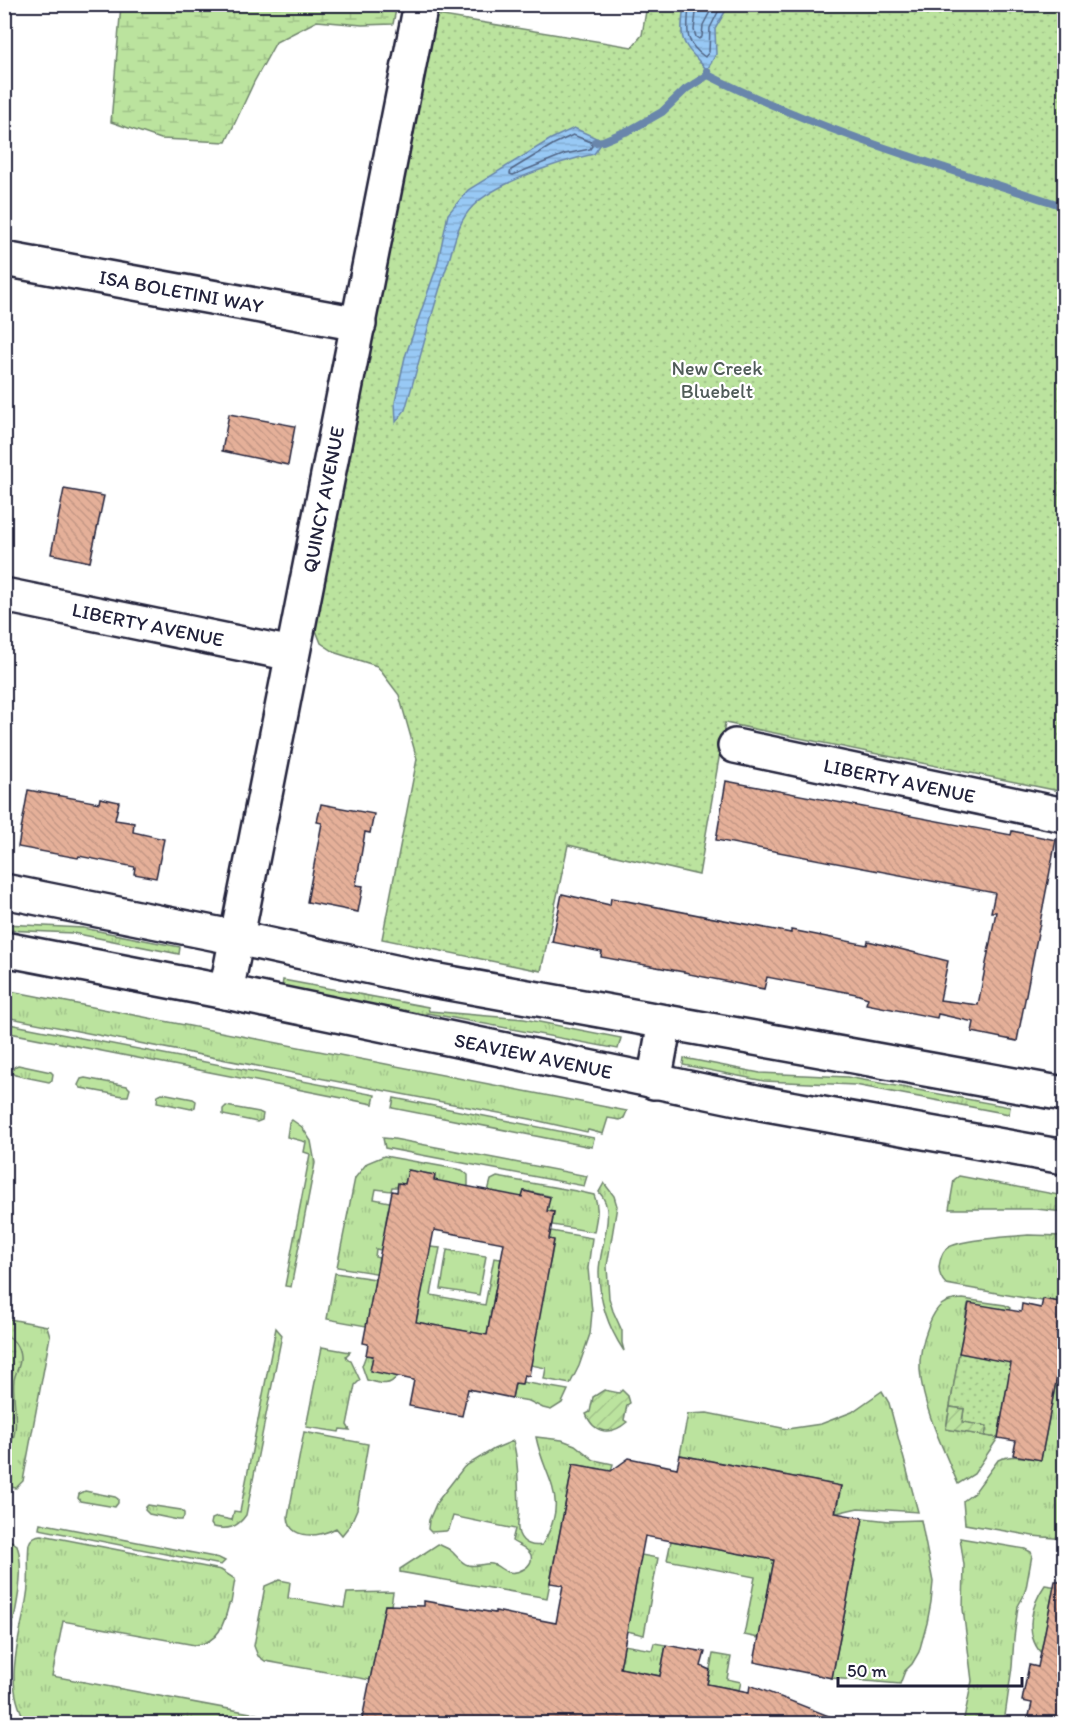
<svg xmlns="http://www.w3.org/2000/svg" width="1069" height="1728" font-family="Itim,sans-serif">
	<style>
		.grass { fill: url(#grass-tufts); stroke: #6e826c; stroke-width: 1.5 }
		.wetland { fill: url(#wetland-marsh); stroke: #6e826c; stroke-width: 1.5 }
		.park { fill: url(#park-dots); stroke: #6e826c; stroke-width: 1.5 }
		.garden { fill: url(#garden-furrows); stroke: #6e826c; stroke-width: 1.5 }
		.water { fill: url(#water-rules); stroke: #6986ab; stroke-width: 1.5 }
		.lines { fill: none; stroke-linecap: round; stroke-linejoin: round }
		.shore { stroke: #516585; stroke-width: 1.5 }
		.stream { stroke: #6986ab; stroke-width: 8 }
		.building { fill: url(#building-back-hatch); stroke: #22223b; stroke-width: 1.5; fill-rule: evenodd }
		.minor-casing { stroke: #22223b; stroke-width: 38 }
		.minor { stroke: #fff; stroke-width: 33 }
		.labels { text-anchor: middle; stroke-width: 4.5; stroke-linejoin: round; paint-order: stroke }
		.street-label { font-size: 20px; fill: #22223b; stroke: #fff }
		.park-label { font-size: 20px; fill: #505c59; stroke: #fff }
	</style>
	<defs>
		<pattern id="grass-tufts" width="24" height="20" patternUnits="userSpaceOnUse" patternTransform="scale(1.5)"><rect width="24" height="20" fill="#bbe39e"/><path d="M3 7l-1-3M5 7V3M7 7l1-3M15 17l-1-3M17 17v-4M19 17l1-3" fill="none" stroke="#a0c289"/></pattern>
		<pattern id="wetland-marsh" width="20" height="14" patternUnits="userSpaceOnUse" patternTransform="scale(1.5)"><rect width="20" height="14" fill="#bbe39e"/><path d="M1 5h8M5 5V1M11 12h8M15 12V8" fill="none" stroke="#a0c289"/></pattern>
		<pattern id="park-dots" width="8" height="8" patternUnits="userSpaceOnUse" patternTransform="scale(1.5)"><rect width="8" height="8" fill="#bbe39e"/><path d="M2 2h.1M6 6h.1" fill="none" stroke="#a0c289" stroke-width="1.8" stroke-linecap="round"/></pattern>
		<pattern id="garden-furrows" width="10" height="10" patternUnits="userSpaceOnUse" patternTransform="scale(1.5)"><rect width="10" height="10" fill="#bbe39e"/><path d="M-1 1l2-2M0 10L10 0M9 11l2-2" fill="none" stroke="#a0c289"/></pattern>
		<pattern id="water-rules" width="6" height="5" patternUnits="userSpaceOnUse" patternTransform="scale(1.5)"><rect width="6" height="5" fill="#98c9f5"/><path d="M0 2.5h6" fill="none" stroke="#83acd3"/></pattern>
		<pattern id="building-back-hatch" width="6" height="6" patternUnits="userSpaceOnUse" patternTransform="scale(1.5)"><rect width="6" height="6" fill="#e5b099"/><path d="M-1 5l2 2M0 0l6 6M5-1l2 2" fill="none" stroke="#c49785"/></pattern>
	</defs>
	<rect width="100%" height="100%" fill="#fff"/>
	<filter id="ink" filterUnits="userSpaceOnUse"><feTurbulence type="fractalNoise" baseFrequency=".0167" numOctaves="2"/><feDisplacementMap in="SourceGraphic" scale="12" xChannelSelector="R" yChannelSelector="G"/><feConvolveMatrix kernelMatrix="1 2 1 2 8 2 1 2 1" color-interpolation-filters="sRGB"/></filter>
	<g filter="url(#ink)">
		<g class="grass">
			<polygon points="5,924 83,928 180,947 179,954 73,933 5,930"/>
			<polygon points="283,980 428,1007 429,1011 524,1019 621,1038 618,1049 427,1013 425,1015 282,987"/>
			<polygon points="5,990 627,1111 624,1118 620,1120 608,1118 603,1134 588,1130 587,1132 530,1119 5,1017"/>
			<polygon points="4,1023 375,1095 373,1104 5,1032"/>
			<polygon points="684,1058 760,1073 847,1077 1010,1107 1009,1114 855,1085 764,1081 683,1065"/>
			<polygon points="18,1065 51,1072 53,1074 52,1080 49,1082 15,1075 12,1073 14,1067"/>
			<polygon points="85,1078 127,1086 130,1089 128,1096 123,1096 81,1088 78,1085 81,1079"/>
			<polygon points="162,1093 193,1099 196,1101 195,1107 191,1109 157,1102 158,1095"/>
			<polygon points="394,1098 594,1138 592,1147 392,1108"/>
			<polygon points="226,1106 259,1112 263,1114 262,1120 257,1122 223,1115 223,1109"/>
			<polygon points="292,1120 302,1127 311,1141 315,1163 291,1287 285,1286 310,1154 304,1152 306,1142 287,1137 289,1123"/>
			<polygon points="383,1138 394,1139 587,1176 584,1186 385,1148"/>
			<polygon points="384,1156 462,1170 468,1175 468,1191 432,1189 435,1175 409,1170 405,1184 398,1183 397,1187 392,1187 391,1191 376,1189 374,1199 394,1203 388,1209 385,1227 389,1228 386,1245 382,1245 381,1250 376,1249 375,1257 379,1258 378,1262 383,1263 381,1274 337,1267 355,1178 367,1163"/>
			<polygon points="959,1176 1064,1196 1064,1212 1036,1209 949,1209 954,1180"/>
			<path d="M497,1177L576,1191L594,1195C600,1208 596,1219 594,1232L552,1225L554,1212L547,1211L550,1196L524,1191L521,1206L487,1195L491,1180Z"/>
			<path d="M604,1183L614,1196L617,1206L607,1266L609,1298L613,1311L622,1331V1343L624,1351C608,1327 599,1301 599,1272C599,1247 618,1212 599,1192Z"/>
			<polygon points="551,1231 592,1238 588,1268 592,1312 590,1334 579,1366 570,1384 544,1379 546,1368 526,1364 551,1258 554,1241 549,1239"/>
			<path d="M1028,1235L1064,1236V1271H1061L1060,1278L1064,1279V1303L1043,1299L1042,1301L946,1284C941,1279 939,1274 939,1267C940,1261 941,1254 945,1250C955,1239 1011,1237 1028,1235Z"/>
			<polygon points="430,1247 440,1248 431,1295 485,1305 494,1258 501,1259 487,1335 416,1322"/>
			<polygon points="447,1250 486,1256 479,1295 441,1289"/>
			<polygon points="335,1273 375,1279 372,1298 376,1299 372,1322 367,1321 366,1326 327,1319"/>
			<path d="M963,1299L1005,1305L1010,1308L1009,1310L968,1304L946,1429L998,1438L974,1474L958,1484C943,1448 923,1409 920,1370C919,1356 924,1337 929,1324C937,1305 943,1300 963,1299Z"/>
			<polygon points="4,1318 47,1326 50,1336 23,1481 16,1488 5,1486"/>
			<path d="M276,1328L282,1335L246,1515C237,1528 228,1530 213,1527L211,1524L212,1519L217,1517L232,1520L234,1511L240,1512Z"/>
			<polygon points="322,1347 350,1352 346,1356 348,1360 351,1361 360,1380 355,1385 347,1425 350,1430 340,1429 339,1432 306,1427"/>
			<path d="M366,1355L373,1356L397,1376C389,1388 379,1383 367,1380L362,1366Z"/>
			<path d="M1059,1366L1064,1367V1539L1033,1536L965,1524L963,1501L974,1493L998,1460C1012,1453 1027,1458 1041,1460Z"/>
			<polygon points="522,1382 568,1390 562,1403 551,1410 543,1408 529,1401 512,1398 515,1383 521,1384"/>
			<polygon points="882,1391 889,1403 918,1512 858,1508 836,1513 841,1486 680,1455 688,1414 707,1413 787,1429 821,1424 852,1412"/>
			<path d="M304,1432L368,1444L357,1509L350,1525L342,1535L336,1528C321,1537 289,1541 288,1517Z"/>
			<path d="M536,1437L562,1440L575,1445L594,1460L613,1464L611,1471L606,1475L601,1469L573,1464L547,1598L400,1572V1569L438,1544C442,1546 447,1548 450,1550C457,1555 459,1562 468,1565C476,1567 484,1563 492,1564C498,1565 502,1571 508,1572C518,1574 534,1567 531,1555C528,1548 518,1545 512,1541L515,1529L453,1516L449,1529L446,1531L431,1532L428,1529L429,1520L437,1502L464,1467L494,1449L513,1441C519,1464 518,1488 519,1511C519,1519 516,1527 519,1534C523,1544 533,1547 542,1545C571,1497 545,1482 536,1437Z"/>
			<polygon points="85,1491 115,1497 118,1499 118,1503 115,1507 80,1501 78,1498 79,1494"/>
			<polygon points="148,1505 181,1510 184,1513 184,1517 182,1520 178,1520 149,1514 145,1510 146,1507"/>
			<polygon points="863,1518 889,1521 921,1520 933,1582 931,1602 927,1623 919,1652 912,1664 905,1671 900,1684 832,1678"/>
			<polygon points="40,1523 219,1558 225,1561 221,1565 39,1529"/>
			<path d="M42,1535L221,1570L235,1579L231,1603L229,1604C224,1624 219,1643 195,1645L63,1621L52,1676L277,1718L276,1723H27C1,1683 21,1638 27,1595C30,1578 27,1561 29,1544C31,1538 35,1535 42,1535Z"/>
			<polygon points="960,1538 1025,1549 1031,1552 1032,1555 1026,1588 1023,1597 1018,1606 1014,1638 1012,1667 1004,1723 963,1723 972,1681 963,1609 964,1565"/>
			<path d="M5,1540L11,1541L17,1545C28,1578 9,1632 5,1667Z"/>
			<polygon points="671,1541 774,1560 759,1638 744,1635 755,1577 667,1560"/>
			<polygon points="641,1555 658,1558 644,1635 627,1631"/>
			<polygon points="279,1580 290,1582 288,1598 344,1608 347,1593 393,1592 391,1605 385,1605 370,1680 265,1661 258,1656 254,1646 265,1586"/>
			<path d="M1045,1585L1064,1588L1052,1596L1041,1653C1024,1633 1031,1605 1045,1585Z"/>
			<polygon points="654,1643 666,1645 660,1676 620,1668 624,1645 652,1650"/>
			<polygon points="713,1654 731,1657 727,1679 741,1682 739,1690 707,1684"/>
		</g>
		<g class="wetland">
			<polygon points="121,5 121,4 397,5 393,24 362,25 317,21 276,42 254,82 226,142 161,139 111,122"/>
			<path d="M5,1335C13,1339 19,1347 20,1357C21,1366 15,1372 14,1380C11,1399 24,1436 5,1449Z"/>
		</g>
		<g class="park">
			<polygon points="647,5 1064,5 1064,792 725,723 699,875 568,845 541,971 382,939 417,759 399,695 377,666 336,653 321,643 315,628 437,15 632,47 642,35"/>
			<polygon points="959,1353 998,1360 1013,1356 998,1438 985,1436 986,1426 962,1422 964,1409 950,1407"/>
		</g>
		<g class="garden">
			<path d="M604,1390L619,1393L622,1390L628,1396L630,1403L627,1405L624,1420L627,1422C611,1436 594,1434 586,1414L590,1412L593,1397Z"/>
			<polygon points="950,1407 964,1409 962,1422 987,1426 985,1436 946,1429"/>
		</g>
		<g class="water">
			<path d="M684,5H729L715,29L716,54L707,70C681,41 679,44 684,5Z"/>
			<path d="M574,128L603,141L594,154C561,161 497,182 473,206C458,221 455,241 449,260C432,309 420,360 405,410L396,422L395,402L405,357L437,266L448,214L468,190L551,139Z"/>
		</g>
		<g class="lines">
			<g class="shore">
				<path d="M689,4C688,29 682,41 705,57L709,52L710,28L722,4"/>
				<polyline points="697,4 694,30 696,37 699,39 702,37 703,25 714,4"/>
				<polygon points="573,135 591,142 592,146 590,149 565,154 513,175 510,174 511,170 554,144"/>
			</g>
			<g class="stream">
				<path d="M707,71L708,75C819,131 939,166 1057,204L1064,209"/>
				<polyline points="595,142 603,141 632,129 662,112 686,89 708,75"/>
			</g>
		</g>
		<g class="building">
			<polygon points="229,414 295,426 288,465 222,451"/>
			<polygon points="64,489 104,496 90,562 51,554"/>
			<polygon points="726,781 1011,835 1012,831 1056,840 1017,1041 972,1032 974,1022 938,1014 937,1018 866,1004 868,998 856,994 767,977 764,989 689,974 689,973 601,957 602,952 552,942 562,894 610,905 611,898 791,933 791,930 867,945 868,941 948,961 940,1000 978,1005 996,912 991,912 995,893 716,840"/>
			<polygon points="28,790 99,803 100,798 119,802 115,820 134,823 133,832 164,839 156,878 134,874 135,867 79,856 78,858 18,847"/>
			<polygon points="321,804 374,814 370,833 365,832 356,885 363,886 358,912 307,902 322,823 317,822"/>
			<path d="M408,1170L435,1175L434,1180L522,1197L524,1191L550,1197L547,1211L554,1212L549,1239L554,1240L529,1376L524,1375L522,1384L515,1383L512,1398L468,1389L462,1416L409,1406L414,1380L370,1371L373,1356L366,1355L368,1344L363,1343L392,1191L397,1192L398,1183L405,1184ZM434,1230L504,1243L487,1335L416,1322Z"/>
			<polygon points="1043,1299 1065,1303 1065,1367 1059,1366 1041,1460 1013,1455 1016,1441 998,1438 1011,1363 959,1353 969,1303 1021,1312 1022,1304 1041,1308"/>
			<polygon points="680,1455 841,1486 835,1513 863,1518 832,1678 754,1662 774,1560 645,1536 620,1668 660,1676 666,1645 705,1652 701,1666 710,1670 707,1684 749,1692 750,1685 844,1722 844,1724 593,1724 567,1719 560,1724 361,1724 385,1605 424,1606 424,1601 495,1613 495,1611 556,1623 563,1585 550,1583 573,1464 611,1471 629,1458 677,1468"/>
			<polygon points="1055,1581 1065,1581 1065,1724 1027,1724 1032,1703 1022,1701 1029,1665 1038,1667"/>
		</g>
		<g class="lines">
			<defs>
				<g id="minor">
					<path id="s1" d="M4,259L359,324"/>
					<path id="s2" d="M4,595L292,654"/>
					<path id="s3" d="M735,746L1064,815"/>
					<polyline points="4,891 237,938 422,978 1064,1094"/>
					<path id="s4" d="M4,949L226,992L761,1103L1064,1157"/>
					<path id="s5" d="M226,992L421,4"/>
					<polyline points="654,1082 665,1022"/>
				</g>
			</defs>
			<use href="#minor" class="minor-casing"/>
			<use href="#minor" class="minor"/>
		</g>
	</g>
	<g class="labels">
		<g class="street-label">
			<text dy="7" stroke="none"><textPath href="#s1" startOffset="180">ISA BOLETINI WAY</textPath></text>
			<text dy="7" stroke="none"><textPath href="#s5" startOffset="502">QUINCY AVENUE</textPath></text>
			<text dy="7" stroke="none"><textPath href="#s2" startOffset="147">LIBERTY AVENUE</textPath></text>
			<text dy="7" stroke="none"><textPath href="#s3" startOffset="168">LIBERTY AVENUE</textPath></text>
			<text dy="7" stroke="none"><textPath href="#s4" startOffset="540">SEAVIEW AVENUE</textPath></text>
		</g>
		<g class="park-label">
			<text x="717" y="375">New Creek<tspan x="717" dy="23">Bluebelt</tspan></text>
		</g>
	</g>
	<rect width="1069" height="1728" fill="none" stroke="#fff" stroke-width="24"/>
	<rect x="12" y="12" width="1045" height="1704" fill="none" stroke="#22223b" stroke-width="2" filter="url(#ink)"/>
	<path d="M838 1677v9h184v-9" fill="none" stroke="#22223b" stroke-width="3"/>
	<text x="847" y="1677" font-size="18" fill="#22223b" stroke="#ffffff" stroke-width="4.5" paint-order="stroke">50 m</text>
</svg>
